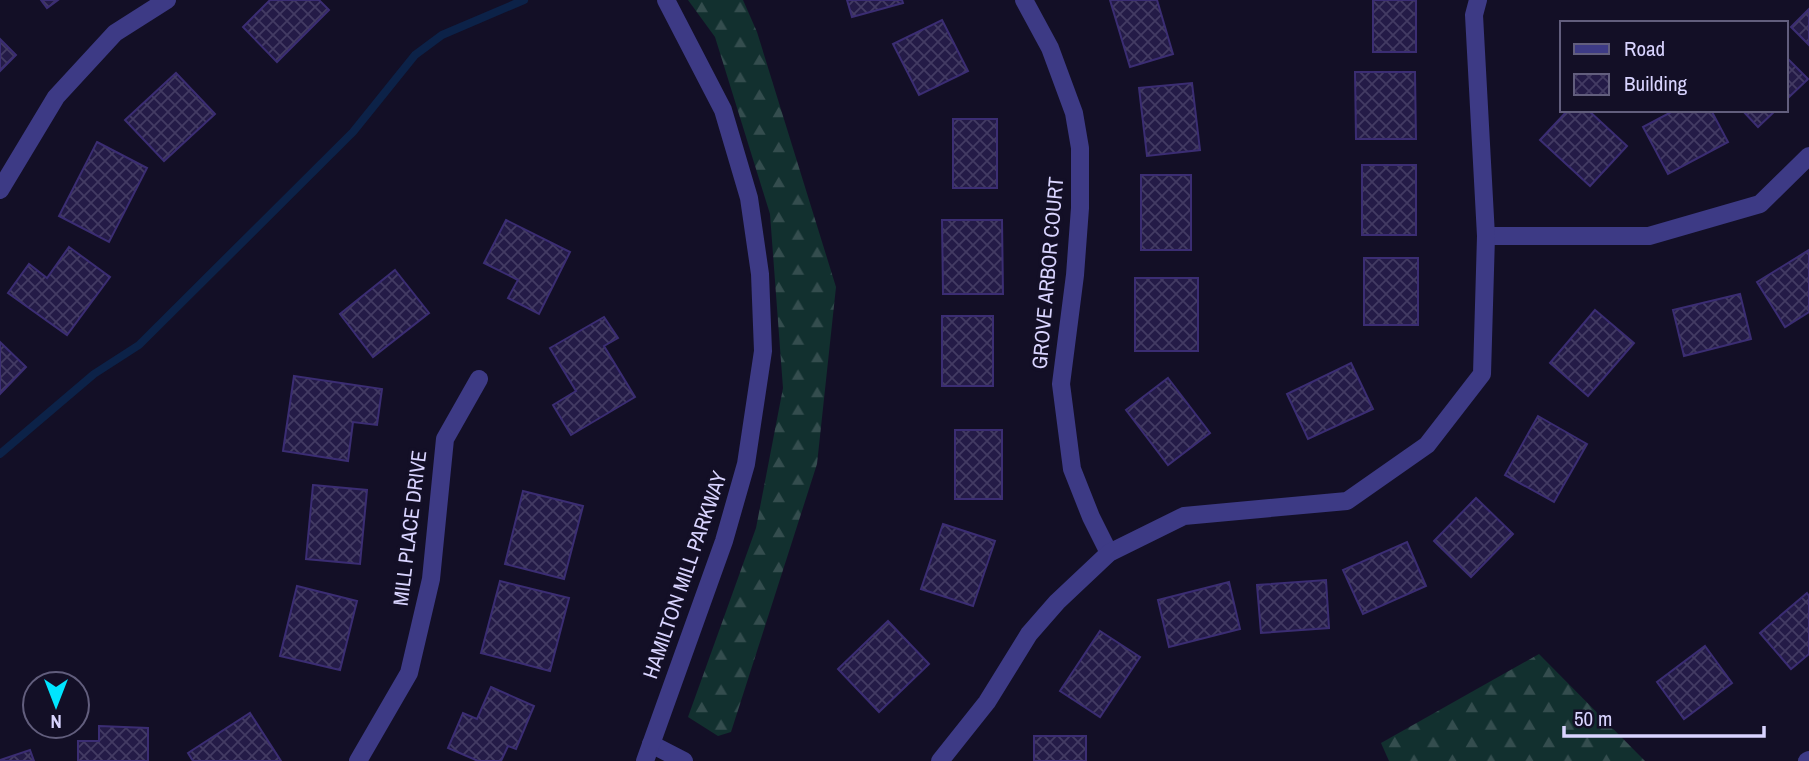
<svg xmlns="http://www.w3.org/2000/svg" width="1809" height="761" font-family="'Archivo Narrow',sans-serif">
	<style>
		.forest { fill: url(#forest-firs) }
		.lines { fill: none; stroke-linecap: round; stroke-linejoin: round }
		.stream { stroke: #0c2248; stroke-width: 8 }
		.building { fill: url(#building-cross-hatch); stroke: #3b2d73; stroke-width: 2 }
		.minor { stroke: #3d3a85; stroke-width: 18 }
		.labels { text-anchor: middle; stroke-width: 7; stroke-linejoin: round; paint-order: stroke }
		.street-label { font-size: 21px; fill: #d9d4ff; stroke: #130f26 }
	</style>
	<defs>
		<pattern id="forest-firs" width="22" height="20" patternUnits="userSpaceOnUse" patternTransform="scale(1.75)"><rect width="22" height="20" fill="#12302f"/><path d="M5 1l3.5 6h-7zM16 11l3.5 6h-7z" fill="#344d4e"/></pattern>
		<pattern id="building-cross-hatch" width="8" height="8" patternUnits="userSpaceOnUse" patternTransform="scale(1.75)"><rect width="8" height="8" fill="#241b47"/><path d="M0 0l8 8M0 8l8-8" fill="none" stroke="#433b63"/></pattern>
	</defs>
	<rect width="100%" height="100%" fill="#130f26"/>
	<g class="forest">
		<polygon points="688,0 743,0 757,32 836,287 817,464 731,732 718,736 688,717 756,528 783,388 770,214 715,37"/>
		<polygon points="1539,654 1645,761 1389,761 1381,743"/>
	</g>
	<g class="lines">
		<polyline class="stream" points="0,454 94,374 139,345 353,132 415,55 442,35 524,0"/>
	</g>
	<g class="building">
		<polygon points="41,0 58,0 47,8"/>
		<polygon points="270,0 319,0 329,10 277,62 243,27"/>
		<polygon points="847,0 902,0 903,3 852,17"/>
		<polygon points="1110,0 1157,0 1173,54 1130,67"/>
		<rect x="1373" y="0" width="43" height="52"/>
		<polygon points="1809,9 1809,45 1791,27"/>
		<polygon points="942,20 968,71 919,95 893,44"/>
		<polygon points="0,39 16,55 0,71"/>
		<polygon points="1786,57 1808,79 1786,100"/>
		<polygon points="1355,72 1415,72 1416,139 1356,139"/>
		<polygon points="176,73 215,114 164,161 125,120"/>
		<polygon points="1192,83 1200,150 1147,156 1139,88"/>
		<polygon points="1568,110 1588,110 1627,146 1590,186 1540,140"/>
		<polygon points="1675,110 1711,110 1728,142 1668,174 1643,127"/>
		<polygon points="1742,110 1776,110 1758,127"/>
		<rect x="953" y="119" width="44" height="69"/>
		<polygon points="97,142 147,168 109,242 59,216"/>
		<rect x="1362" y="165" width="54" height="70"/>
		<rect x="1141" y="175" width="50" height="75"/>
		<polygon points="506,220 570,252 539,314 508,298 518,280 484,263"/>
		<polygon points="942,220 1002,220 1003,294 943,294"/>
		<polygon points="69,247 110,277 67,335 8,293 29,264 47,278"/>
		<polygon points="1809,250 1809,312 1785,327 1757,282"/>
		<rect x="1364" y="258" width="54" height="67"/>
		<polygon points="395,270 429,313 373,357 340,314"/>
		<rect x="1135" y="278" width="63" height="73"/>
		<polygon points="1740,294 1751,339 1684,356 1673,310"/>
		<polygon points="1595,310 1634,343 1588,396 1550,363"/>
		<rect x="942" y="316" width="51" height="70"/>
		<polygon points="604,317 618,338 604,346 635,397 571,435 553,405 576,391 550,348"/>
		<polygon points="0,342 26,367 0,394"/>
		<polygon points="1351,363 1373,409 1308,439 1287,394"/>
		<polygon points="294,376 382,389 377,425 353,422 348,461 283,451"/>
		<polygon points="1168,378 1210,433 1168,465 1126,410"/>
		<polygon points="1538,416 1587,444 1554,502 1505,475"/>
		<rect x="955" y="430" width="47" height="69"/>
		<polygon points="313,485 367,490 360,564 306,559"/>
		<polygon points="523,491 583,506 564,579 505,564"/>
		<polygon points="1476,498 1513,534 1471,577 1434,541"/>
		<polygon points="943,524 995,541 973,606 921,589"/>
		<polygon points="1407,542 1426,586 1363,614 1343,570"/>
		<polygon points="1326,580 1329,628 1261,633 1257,585"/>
		<polygon points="500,581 569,598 550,671 481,653"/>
		<polygon points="1229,582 1240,629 1169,647 1158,600"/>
		<polygon points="297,586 357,601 340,670 280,656"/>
		<polygon points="1807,593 1809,596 1809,654 1791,669 1760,633"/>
		<polygon points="888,621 929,664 879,712 838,669"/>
		<polygon points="1100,631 1140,657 1100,717 1060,691"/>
		<polygon points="1705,646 1732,683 1684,719 1657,682"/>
		<polygon points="491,687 534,706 516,749 508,746 501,761 478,761 448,748 463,713 477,719"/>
		<polygon points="250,713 281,761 193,761 188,753"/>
		<polygon points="99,726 148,728 148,761 78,761 78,741 99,741"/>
		<rect x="1034" y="736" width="52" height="25"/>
		<polygon points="30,750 34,761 0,761 0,760"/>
	</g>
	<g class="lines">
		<g class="minor">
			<polyline points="1024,0 1050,48 1074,113 1080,148 1080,208 1075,275 1061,384 1072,469 1091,517 1109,553"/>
			<polyline points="0,190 56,97 115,33 167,0"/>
			<polyline points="1486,236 1649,236 1760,204 1809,156"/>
			<polyline points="651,744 684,761"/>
			<polyline points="358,761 409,673 431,579 445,439 479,379"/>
			<polyline points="645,761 724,541 746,464 763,351 760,274 749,198 723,110 666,0"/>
			<polyline points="940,761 987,702 1029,634 1057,602 1109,553 1184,516 1347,501 1427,445 1482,374 1486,236 1474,15 1478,0"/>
			<polyline points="1807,761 1809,760"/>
		</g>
	</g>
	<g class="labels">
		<g class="street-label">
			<text transform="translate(1048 273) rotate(-85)" y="7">GROVE ARBOR COURT</text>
			<text transform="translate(410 528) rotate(-83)" y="7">MILL PLACE DRIVE</text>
			<text transform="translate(685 575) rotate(-71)" y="7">HAMILTON MILL PARKWAY</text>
		</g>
	</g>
	<rect x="1560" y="21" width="228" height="91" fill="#130f26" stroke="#625e7d" stroke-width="2"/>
	<rect x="1574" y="44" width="35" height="10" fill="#3d3a85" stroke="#625e7d" stroke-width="2"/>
	<text x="1624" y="56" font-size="21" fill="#d9d4ff">Road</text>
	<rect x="1574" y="74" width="35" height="21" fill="url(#building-cross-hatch)" stroke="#625e7d" stroke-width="2"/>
	<text x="1624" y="91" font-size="21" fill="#d9d4ff">Building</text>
	<g transform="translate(56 705) rotate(180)"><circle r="33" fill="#130f26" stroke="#625e7d" stroke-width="2"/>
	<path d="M0-5L12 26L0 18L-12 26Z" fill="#00e5ff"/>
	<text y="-10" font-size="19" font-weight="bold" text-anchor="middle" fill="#d9d4ff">N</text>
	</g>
	<path d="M1564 726v10h200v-10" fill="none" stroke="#d9d4ff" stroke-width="3.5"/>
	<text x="1574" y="726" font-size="21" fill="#d9d4ff" stroke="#130f26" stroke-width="5" paint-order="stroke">50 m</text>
</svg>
